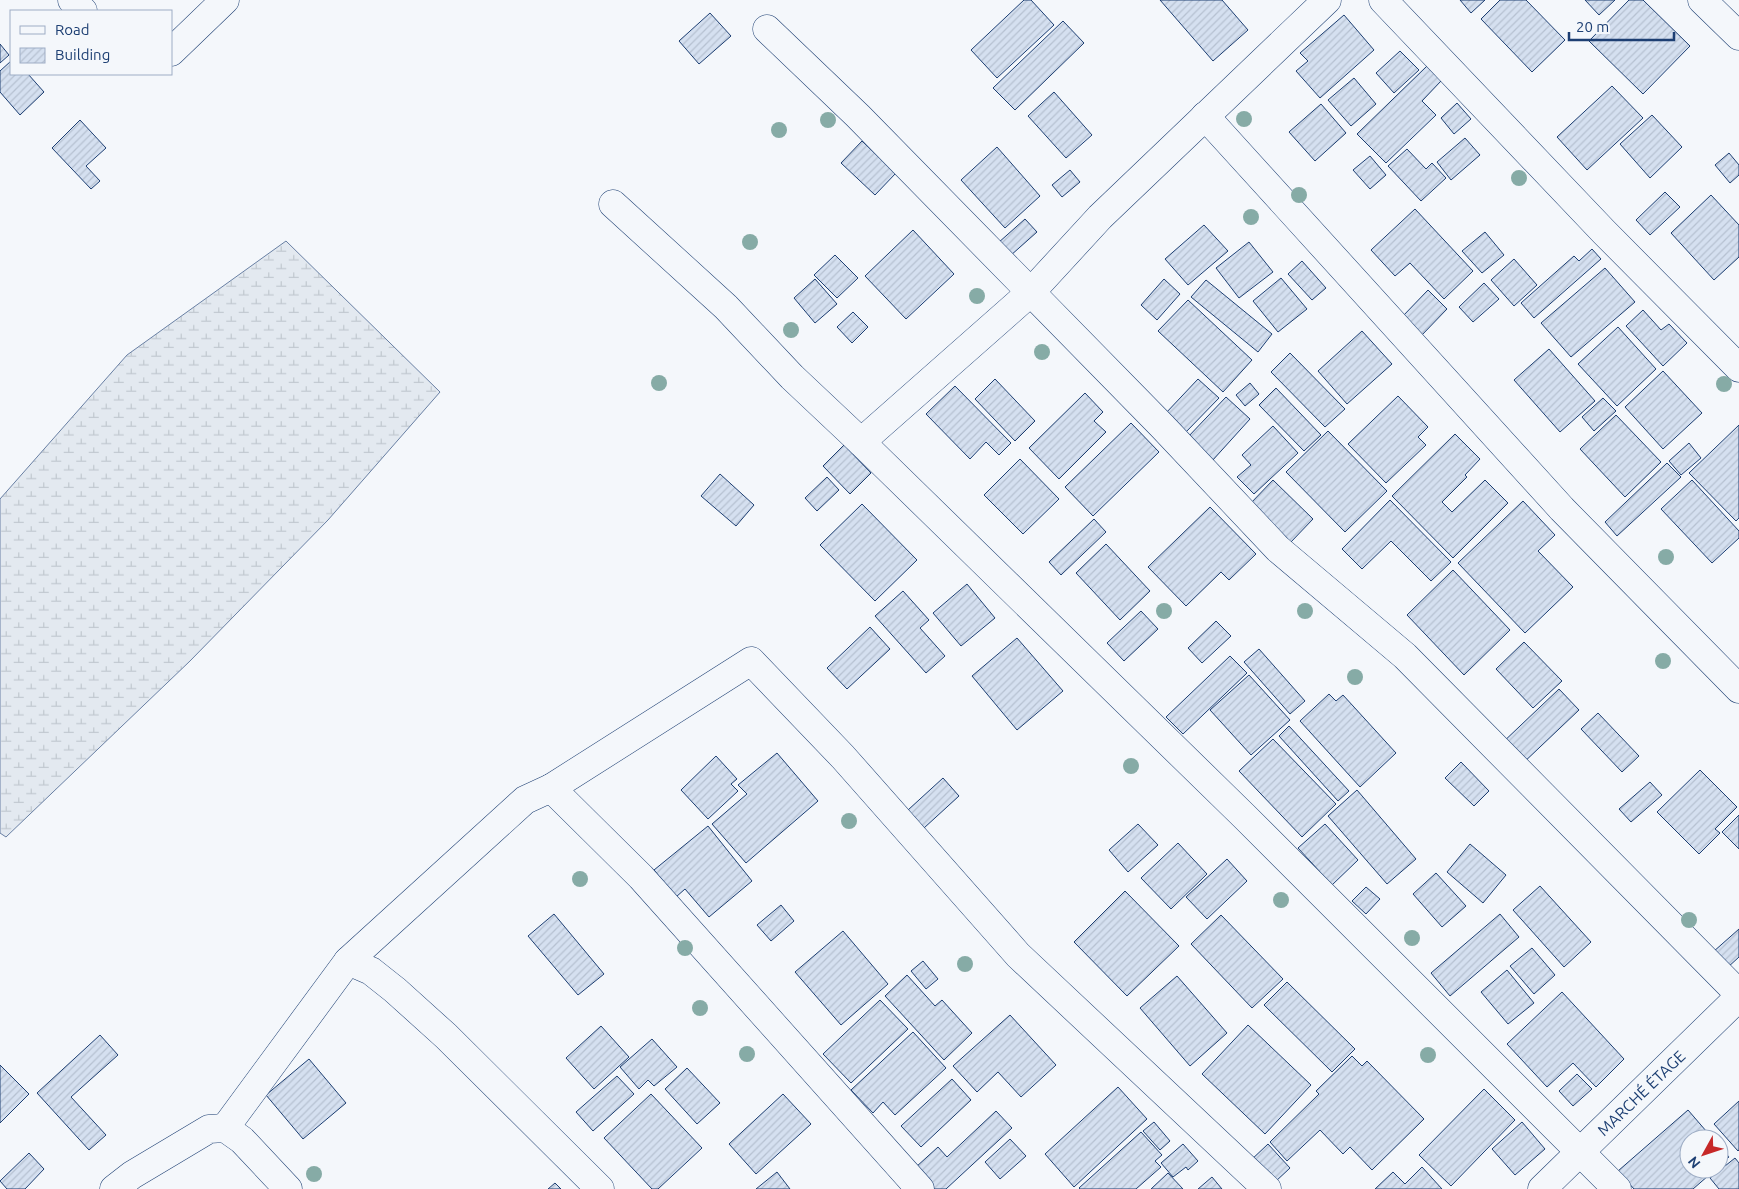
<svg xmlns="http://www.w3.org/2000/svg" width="1739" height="1189" font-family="Ubuntu,sans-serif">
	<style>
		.wetland { fill: url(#wetland-marsh); stroke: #687fa3 }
		.building { fill: url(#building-hatch); stroke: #1d3f73 }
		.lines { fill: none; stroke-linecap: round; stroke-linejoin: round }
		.minor-casing { stroke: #1d3f73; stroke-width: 29 }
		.minor { stroke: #f4f7fb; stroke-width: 28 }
		.tree { fill: #86aba6 }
		.labels { text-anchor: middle; stroke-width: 4; stroke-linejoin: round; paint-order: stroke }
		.street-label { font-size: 16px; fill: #1d3f73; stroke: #f4f7fb }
	</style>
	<defs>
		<pattern id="wetland-marsh" width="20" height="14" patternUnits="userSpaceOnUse" patternTransform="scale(1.25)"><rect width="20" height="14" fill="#e3e9f0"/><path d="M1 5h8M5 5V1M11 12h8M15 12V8" fill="none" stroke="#c2c9d1"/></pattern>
		<pattern id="building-hatch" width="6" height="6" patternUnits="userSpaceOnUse" patternTransform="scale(1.25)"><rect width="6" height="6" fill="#d5e0f0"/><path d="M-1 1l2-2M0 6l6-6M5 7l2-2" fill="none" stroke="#b6c1d1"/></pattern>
	</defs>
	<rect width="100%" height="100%" fill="#f4f7fb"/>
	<polygon class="wetland" points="286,241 440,392 328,520 190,661 6,837 0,833 0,499 127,355"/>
	<g class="building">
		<polygon points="1024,0 1031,0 1054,25 997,78 971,50"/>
		<polygon points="1160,0 1222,0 1248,30 1213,61"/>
		<polygon points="1460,0 1485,0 1471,13"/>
		<polygon points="1500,0 1526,0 1565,40 1532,72 1481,19"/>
		<polygon points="1585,0 1615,0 1599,15"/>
		<polygon points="1629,0 1643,0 1690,46 1643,94 1589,41"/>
		<polygon points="710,13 731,36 699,64 679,41"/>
		<polygon points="1344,15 1374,50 1320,98 1296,71 1308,61 1300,53"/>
		<polygon points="1063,21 1084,43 1015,110 993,88"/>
		<polygon points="0,44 9,55 0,63"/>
		<polygon points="1400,51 1419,70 1394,93 1376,73"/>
		<polygon points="11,61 11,74 28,74 44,92 20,115 0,92 0,71"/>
		<polygon points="1427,66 1441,81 1422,101 1436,115 1386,163 1357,134"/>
		<polygon points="1354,78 1376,104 1351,126 1328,100"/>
		<polygon points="1612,86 1643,118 1587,170 1557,137"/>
		<polygon points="1054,92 1092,135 1066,158 1028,116"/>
		<polygon points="1457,103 1471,119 1454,134 1441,118"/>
		<polygon points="1321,104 1346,133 1315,161 1289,132"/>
		<polygon points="1652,115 1682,147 1650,178 1620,144"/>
		<polygon points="80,120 106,148 86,166 100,181 91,189 52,148"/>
		<polygon points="1465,138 1480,155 1451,180 1437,162"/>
		<polygon points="862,141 896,173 875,195 841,163"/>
		<polygon points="997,147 1040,196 1005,228 961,180"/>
		<polygon points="1407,149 1426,169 1432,163 1446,178 1421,201 1388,166"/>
		<polygon points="1729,153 1739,165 1739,175 1730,183 1715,165"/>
		<polygon points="1370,156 1386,175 1370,189 1353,170"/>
		<polygon points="1070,170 1080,182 1062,197 1052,185"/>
		<polygon points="1665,192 1680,207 1650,235 1636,220"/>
		<polygon points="1711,195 1739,225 1739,257 1714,280 1671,233"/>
		<polygon points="1415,209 1473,271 1444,299 1410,263 1395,276 1371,250"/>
		<polygon points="1025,219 1037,232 1010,256 998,243"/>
		<polygon points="1204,225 1228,251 1188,285 1165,259"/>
		<polygon points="913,230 954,274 906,319 865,276"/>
		<polygon points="1485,232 1504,255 1482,273 1462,251"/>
		<polygon points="1249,242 1273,272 1239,298 1216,268"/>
		<polygon points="1592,249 1601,259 1534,318 1521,303 1574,256 1579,261"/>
		<polygon points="835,255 858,278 837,298 814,275"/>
		<polygon points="1514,259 1537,285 1514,306 1491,280"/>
		<polygon points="1302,261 1326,288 1312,300 1288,274"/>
		<polygon points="1605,268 1635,302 1571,357 1541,323"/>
		<polygon points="1281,278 1307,309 1278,332 1253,301"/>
		<polygon points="815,279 837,304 815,323 794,298"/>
		<polygon points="1164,279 1180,294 1157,320 1141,305"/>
		<polygon points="1206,280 1272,334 1258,352 1191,297"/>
		<polygon points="1484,283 1499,299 1473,322 1459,307"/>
		<polygon points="1428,290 1447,309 1421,336 1402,317"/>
		<polygon points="1188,300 1252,360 1223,392 1158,331"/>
		<polygon points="1643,310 1661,330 1669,324 1687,343 1663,366 1626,326"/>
		<polygon points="853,312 868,327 852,343 837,327"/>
		<polygon points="1618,327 1656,369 1617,406 1578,364"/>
		<polygon points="1362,331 1392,364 1347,404 1318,371"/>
		<polygon points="1549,349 1595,401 1560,432 1514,380"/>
		<polygon points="1290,353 1345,409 1325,427 1271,372"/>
		<polygon points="1663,371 1702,413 1663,449 1625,407"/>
		<polygon points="995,379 1035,421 1015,441 975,399"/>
		<polygon points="1198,379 1219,398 1185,433 1165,414"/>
		<polygon points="1250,383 1259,394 1245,406 1236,395"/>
		<polygon points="955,386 1011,443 999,455 986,442 970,459 926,414"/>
		<polygon points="1276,388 1321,435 1304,451 1259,405"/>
		<polygon points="1085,393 1103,412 1094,421 1106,432 1059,479 1029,448"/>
		<polygon points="1398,396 1428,427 1418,437 1426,445 1386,483 1348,444"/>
		<polygon points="1226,397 1250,419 1212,461 1187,438"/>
		<polygon points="1603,398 1616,411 1594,431 1582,417"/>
		<polygon points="1616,415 1661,462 1625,497 1580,449"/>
		<polygon points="1131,423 1159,452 1093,516 1065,487"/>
		<polygon points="1739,425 1739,518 1736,521 1689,473"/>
		<polygon points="1273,426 1298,453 1254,494 1237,477 1251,465 1242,455"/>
		<polygon points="1328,431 1387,491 1345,532 1286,472"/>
		<polygon points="1455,434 1480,459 1465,475 1467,477 1442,502 1452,512 1485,480 1508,503 1453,558 1392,496"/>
		<polygon points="1689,443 1701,458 1681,475 1669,461"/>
		<polygon points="844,445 871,473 850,494 823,466"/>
		<polygon points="1020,459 1059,499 1023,534 984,495"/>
		<polygon points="1667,463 1681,477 1617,536 1605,522"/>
		<polygon points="720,474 754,505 736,526 701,496"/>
		<polygon points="827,477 839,490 817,511 805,498"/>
		<polygon points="1273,480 1313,519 1290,543 1250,504"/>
		<polygon points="1692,480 1739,531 1739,538 1712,563 1661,509"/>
		<polygon points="1390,500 1451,562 1431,581 1391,541 1362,569 1342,549"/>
		<polygon points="1523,501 1555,535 1538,551 1573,587 1525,633 1458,563"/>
		<polygon points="862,504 917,560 875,601 820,545"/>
		<polygon points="1210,507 1256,554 1229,580 1221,572 1186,606 1148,567"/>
		<polygon points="1094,519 1106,532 1061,575 1049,562"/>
		<polygon points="1106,544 1150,591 1120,620 1076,573"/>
		<polygon points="1453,570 1510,630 1464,675 1407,615"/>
		<polygon points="967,584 995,618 961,646 933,613"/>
		<polygon points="903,591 929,620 920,628 945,656 926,673 875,616"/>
		<polygon points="1141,611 1158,629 1124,661 1107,643"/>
		<polygon points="1216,621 1231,636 1202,663 1188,648"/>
		<polygon points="870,627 890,649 847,689 827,668"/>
		<polygon points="1017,638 1063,691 1017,730 972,676"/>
		<polygon points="1524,642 1562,681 1533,708 1496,669"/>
		<polygon points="1259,649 1305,701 1290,714 1244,662"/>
		<polygon points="1230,656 1247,673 1183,734 1166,717"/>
		<polygon points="1249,675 1290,720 1251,755 1210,710"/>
		<polygon points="1559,689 1579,710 1520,766 1500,745"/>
		<polygon points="1329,694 1336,701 1343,695 1396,753 1360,787 1300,721"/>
		<polygon points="1598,713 1639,756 1622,772 1581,729"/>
		<polygon points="1289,726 1349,791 1338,801 1279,736"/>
		<polygon points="1273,739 1336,804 1302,837 1239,771"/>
		<polygon points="777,753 818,801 746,863 712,824 747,794 738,785"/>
		<polygon points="716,756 737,779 731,784 738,791 708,819 681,790"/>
		<polygon points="1461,762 1489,791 1474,806 1445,778"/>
		<polygon points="1700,770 1737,807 1715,829 1720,833 1699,854 1657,812"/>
		<polygon points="943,778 959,796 924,828 908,810"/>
		<polygon points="1650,782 1662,795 1631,822 1619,809"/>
		<polygon points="1357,790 1416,859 1387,884 1328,816"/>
		<polygon points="1739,815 1739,849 1722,832"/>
		<polygon points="1138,824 1158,845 1128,872 1109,850"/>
		<polygon points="1325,824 1358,860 1332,885 1298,848"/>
		<polygon points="708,826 752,881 709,917 685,889 676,897 654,870"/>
		<polygon points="1178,843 1207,874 1171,909 1141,878"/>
		<polygon points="1470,844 1506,875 1483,903 1447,872"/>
		<polygon points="1227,859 1247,881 1207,919 1186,897"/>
		<polygon points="1436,873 1466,906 1442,927 1413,894"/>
		<polygon points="1540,886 1591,942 1564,967 1513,910"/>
		<polygon points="1366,887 1380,899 1366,914 1352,901"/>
		<polygon points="1125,891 1179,946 1127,996 1074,942"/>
		<polygon points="781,905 794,921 771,941 757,925"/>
		<polygon points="554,914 604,974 578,995 528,936"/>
		<polygon points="1500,914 1519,937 1450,996 1431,973"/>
		<polygon points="1221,915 1283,979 1252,1008 1191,944"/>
		<polygon points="1739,929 1739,957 1727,968 1713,952"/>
		<polygon points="843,931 888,984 841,1025 795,972"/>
		<polygon points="1532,948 1555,975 1534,994 1510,966"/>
		<polygon points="923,961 938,979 926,989 911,971"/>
		<polygon points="1507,970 1534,1003 1508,1024 1481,992"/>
		<polygon points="907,975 935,1006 942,1000 972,1033 944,1060 885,996"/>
		<polygon points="1177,976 1227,1033 1190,1066 1140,1008"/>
		<polygon points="1287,982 1355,1049 1332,1072 1264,1005"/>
		<polygon points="1562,992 1624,1059 1596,1087 1573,1063 1547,1087 1507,1044"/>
		<polygon points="880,1000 908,1029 851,1083 823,1054"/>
		<polygon points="1010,1015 1056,1065 1021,1097 998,1072 977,1092 953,1066"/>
		<polygon points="1248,1025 1311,1085 1265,1134 1202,1074"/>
		<polygon points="601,1026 629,1057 594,1089 566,1058"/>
		<polygon points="913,1032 946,1068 895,1115 883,1102 873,1113 851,1090"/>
		<polygon points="100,1035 118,1055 71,1097 106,1135 89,1150 37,1093"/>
		<polygon points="652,1039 677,1067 654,1086 648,1080 639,1089 620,1067"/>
		<polygon points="1352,1056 1362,1066 1367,1061 1424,1119 1372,1170 1350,1147 1343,1154 1320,1130 1287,1161 1270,1142 1319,1094 1316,1091"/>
		<polygon points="309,1059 346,1103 303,1139 266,1095"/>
		<polygon points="0,1065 29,1094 0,1123"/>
		<polygon points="687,1068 720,1103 697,1124 665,1089"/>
		<polygon points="1577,1074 1592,1089 1573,1106 1559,1091"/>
		<polygon points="617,1076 634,1094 593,1131 576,1112"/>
		<polygon points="952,1079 971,1100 921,1147 901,1126"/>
		<polygon points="1118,1087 1147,1119 1074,1187 1045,1154"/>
		<polygon points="1484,1089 1515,1120 1451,1186 1419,1155"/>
		<polygon points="651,1094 702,1148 658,1189 652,1189 604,1138"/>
		<polygon points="783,1094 811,1124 756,1174 729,1144"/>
		<polygon points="1739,1101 1739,1150 1738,1151 1714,1124"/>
		<polygon points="1688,1110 1713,1139 1689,1139 1689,1169 1716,1169 1693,1189 1634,1189 1618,1171"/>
		<polygon points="996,1111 1012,1128 946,1189 926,1189 916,1167 938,1147 947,1157"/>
		<polygon points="1154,1122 1170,1141 1160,1150 1143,1131"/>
		<polygon points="1522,1122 1545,1149 1515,1175 1492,1149"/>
		<polygon points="1141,1132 1162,1155 1155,1161 1161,1167 1136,1189 1080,1189 1079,1188"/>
		<polygon points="1010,1139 1026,1156 1000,1179 985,1162"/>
		<polygon points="1183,1144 1198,1161 1188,1170 1186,1167 1173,1177 1161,1163"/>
		<polygon points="1268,1144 1290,1168 1275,1182 1249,1162"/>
		<polygon points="1719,1146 1729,1157 1719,1166"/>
		<polygon points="29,1153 44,1169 25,1189 7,1189 0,1181"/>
		<polygon points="1735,1158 1739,1163 1739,1189 1719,1189 1710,1178"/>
		<polygon points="1422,1167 1442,1189 1375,1189 1393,1172 1405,1184"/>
		<polygon points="777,1172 790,1189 756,1189"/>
		<polygon points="1168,1173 1183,1189 1151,1189"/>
		<polygon points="1212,1177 1222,1189 1198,1189"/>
		<polygon points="555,1183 561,1189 548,1189"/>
	</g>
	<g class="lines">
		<defs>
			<g id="minor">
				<polyline points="72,0 83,11"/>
				<polyline points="1383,0 1604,232 1739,368"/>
				<polyline points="1702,0 1739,36"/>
				<polyline points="767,29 858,116 1162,426 1278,549 1405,656 1739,994"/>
				<polyline points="171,52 225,0"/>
				<polyline points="1205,116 1562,509 1739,689"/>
				<polyline points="613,204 726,307 792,377 861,442 1245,817 1617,1189"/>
				<polyline points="861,442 1031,292 1100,217 1327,0"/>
				<polyline points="551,788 751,661 843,757 1018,955 1267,1189"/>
				<polyline points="348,961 525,800 551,788 641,877 920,1189"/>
				<polyline points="225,1128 348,961 371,971 395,990 446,1036 600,1189"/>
				<polyline points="114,1189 132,1175 209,1129 225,1128 242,1140 288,1189"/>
				<polyline points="1542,1189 1739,997"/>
			</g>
		</defs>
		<use href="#minor" class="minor-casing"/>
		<use href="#minor" class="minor"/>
	</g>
	<g class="tree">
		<circle cx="1244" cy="119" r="8"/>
		<circle cx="828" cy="120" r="8"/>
		<circle cx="779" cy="130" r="8"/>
		<circle cx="1519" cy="178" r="8"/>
		<circle cx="1299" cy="195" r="8"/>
		<circle cx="1251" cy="217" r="8"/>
		<circle cx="750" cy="242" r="8"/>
		<circle cx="977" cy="296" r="8"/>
		<circle cx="791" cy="330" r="8"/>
		<circle cx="1042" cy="352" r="8"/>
		<circle cx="659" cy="383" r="8"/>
		<circle cx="1724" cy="384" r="8"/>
		<circle cx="1666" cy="557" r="8"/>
		<circle cx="1164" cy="611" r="8"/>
		<circle cx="1305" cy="611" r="8"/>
		<circle cx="1663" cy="661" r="8"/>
		<circle cx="1355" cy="677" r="8"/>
		<circle cx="1131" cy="766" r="8"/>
		<circle cx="849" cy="821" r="8"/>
		<circle cx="580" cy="879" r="8"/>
		<circle cx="1281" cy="900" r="8"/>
		<circle cx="1689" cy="920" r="8"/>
		<circle cx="1412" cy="938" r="8"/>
		<circle cx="685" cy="948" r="8"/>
		<circle cx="965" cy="964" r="8"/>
		<circle cx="700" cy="1008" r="8"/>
		<circle cx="747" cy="1054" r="8"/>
		<circle cx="1428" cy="1055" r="8"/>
		<circle cx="314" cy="1174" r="8"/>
	</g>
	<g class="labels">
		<g class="street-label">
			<text transform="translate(1641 1093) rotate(-44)" y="6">MARCHÉ ÉTAGE</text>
		</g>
	</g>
	<rect x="10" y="10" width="162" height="65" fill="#f4f7fb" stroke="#9eadc5"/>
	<rect x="20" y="26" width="25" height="8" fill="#f4f7fb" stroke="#9eadc5"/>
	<text x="55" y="35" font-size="15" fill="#1d3f73">Road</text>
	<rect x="20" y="48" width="25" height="15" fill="url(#building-hatch)" stroke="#9eadc5"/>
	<text x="55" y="60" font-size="15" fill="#1d3f73">Building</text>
	<g transform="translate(1704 1154) rotate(230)"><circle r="24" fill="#f4f7fb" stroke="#9eadc5"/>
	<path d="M0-4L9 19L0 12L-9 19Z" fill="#c62828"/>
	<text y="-8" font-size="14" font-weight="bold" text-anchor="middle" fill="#1d3f73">N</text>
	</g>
	<path d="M1569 32v8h105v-8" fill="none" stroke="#1d3f73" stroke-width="2.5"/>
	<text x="1576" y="32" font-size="15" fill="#1d3f73" stroke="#f4f7fb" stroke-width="4" paint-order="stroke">20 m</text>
</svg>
